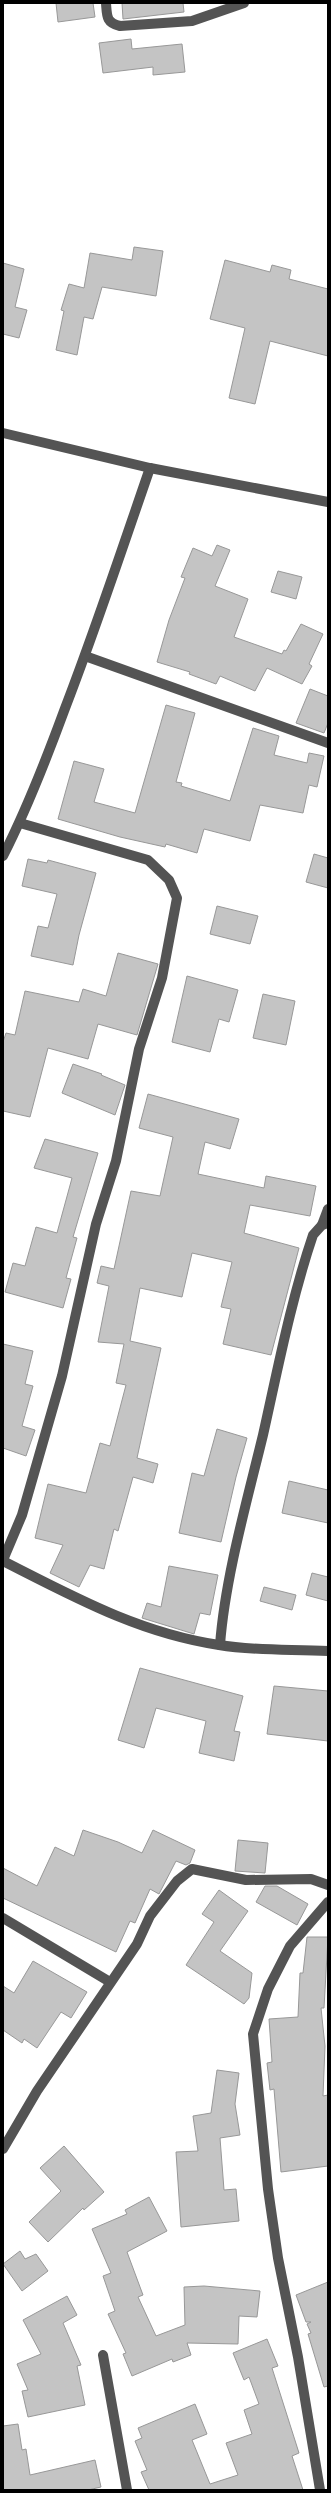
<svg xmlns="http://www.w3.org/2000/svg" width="331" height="2493" font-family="'Space Grotesk',sans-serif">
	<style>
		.building { fill: #c4c4c4; stroke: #989898 }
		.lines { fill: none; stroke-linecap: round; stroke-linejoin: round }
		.minor { stroke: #545454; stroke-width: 10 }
	</style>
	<rect width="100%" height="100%" fill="#fff"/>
	<g class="building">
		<polygon points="56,3 93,3 95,17 58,22"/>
		<polygon points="122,3 183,3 184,12 123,19"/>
		<polygon points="131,39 132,49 182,44 185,72 153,75 153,67 103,73 99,43"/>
		<polygon points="134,247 163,251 156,296 102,287 93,319 84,317 77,355 56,350 64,311 61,310 69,284 84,288 90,253 132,260"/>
		<polygon points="225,260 270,272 272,265 291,270 289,279 328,289 328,356 270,341 255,404 229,398 245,328 210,319"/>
		<polygon points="3,263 24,269 15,307 27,310 19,338 3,334"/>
		<polygon points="217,545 230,550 215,586 248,599 234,637 282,654 284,650 286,651 301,624 323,634 309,664 312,666 302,684 267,668 255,691 220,676 216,684 189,674 190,672 157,662 169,620 185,578 181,577 193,548 212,556"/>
		<polygon points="278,571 302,577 296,599 271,592"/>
		<polygon points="310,689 328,696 328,723 324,733 296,723"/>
		<polygon points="166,705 195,713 176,782 182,783 181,786 230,801 253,728 279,736 274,755 307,763 309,753 324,756 317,787 309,785 303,813 260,805 250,841 204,829 197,853 166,844 165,847 120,837 58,819 74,761 104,769 94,802 135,813"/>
		<polygon points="314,854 328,858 328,888 306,882"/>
		<polygon points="28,859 47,863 48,860 96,873 79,935 73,965 31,956 38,926 48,928 57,894 22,886"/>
		<polygon points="217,906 258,916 250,944 210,934"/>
		<polygon points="118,953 158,964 137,1035 98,1024 88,1059 48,1048 30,1117 3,1111 3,1042 6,1033 15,1035 25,991 79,1002 83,989 106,996"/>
		<polygon points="187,976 238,990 229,1022 219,1019 210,1052 172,1042"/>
		<polygon points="263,994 295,1001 286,1045 253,1038"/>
		<polygon points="73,1064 102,1074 101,1075 125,1085 115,1115 62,1093"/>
		<polygon points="148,1094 239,1119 230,1149 205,1142 198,1174 264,1188 266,1176 316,1186 310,1216 250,1205 244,1233 299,1248 271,1355 223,1344 231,1309 221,1307 232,1262 192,1253 182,1297 140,1288 130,1341 161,1348 137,1458 158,1464 153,1483 133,1477 118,1531 114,1529 104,1569 90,1565 79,1587 50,1573 63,1545 35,1538 48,1484 86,1493 100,1443 110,1446 126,1385 116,1383 124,1344 98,1342 109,1286 97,1283 101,1266 114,1269 131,1191 160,1196 173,1137 139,1128"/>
		<polygon points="45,1139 98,1153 73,1237 77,1238 66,1278 71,1279 63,1308 5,1292 13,1263 25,1266 36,1227 57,1233 72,1178 34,1168"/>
		<polygon points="3,1344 33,1351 25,1384 33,1386 22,1426 35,1430 26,1456 3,1448"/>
		<polygon points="217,1429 247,1438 236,1477 221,1542 179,1533 192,1473 204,1476"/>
		<polygon points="289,1481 328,1490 328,1523 282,1513"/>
		<polygon points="169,1566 218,1575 210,1615 200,1613 194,1634 142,1618 147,1603 161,1607"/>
		<polygon points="312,1573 328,1577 328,1601 306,1595"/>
		<polygon points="264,1587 296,1595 292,1610 260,1601"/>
		<polygon points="140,1668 243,1696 234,1731 240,1732 234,1761 199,1753 206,1721 156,1708 144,1748 118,1740"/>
		<polygon points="274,1686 328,1691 328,1741 267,1734"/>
		<polygon points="83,1830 118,1842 142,1853 153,1830 195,1850 190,1863 186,1865 176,1861 159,1894 150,1889 135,1923 130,1921 116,1952 3,1898 3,1868 37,1886 55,1847 74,1856"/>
		<polygon points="238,1840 268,1843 265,1873 235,1871"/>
		<polygon points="265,1886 277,1886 308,1904 297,1925 256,1902"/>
		<polygon points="219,1890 248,1911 220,1951 252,1973 249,1998 244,2004 186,1965 214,1922 202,1914"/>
		<polygon points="307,1937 328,1937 324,2008 321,2008 325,2046 323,2096 328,2095 328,2166 281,2172 274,2089 270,2090 267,2063 272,2062 269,2019 298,2017 300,1973 303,1973"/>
		<polygon points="33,1961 87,1992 71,2018 61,2012 37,2048 24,2039 22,2043 3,2030 3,1986 14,1993"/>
		<polygon points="217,2070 239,2073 235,2104 240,2135 220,2138 224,2190 236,2189 239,2221 181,2227 176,2152 198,2151 193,2116 211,2113"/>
		<polygon points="64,2146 104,2192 84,2210 83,2208 48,2242 29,2222 61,2191 40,2168"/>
		<polygon points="149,2197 167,2231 127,2252 143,2295 138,2297 156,2336 185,2325 184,2287 204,2286 260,2291 257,2317 239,2316 238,2344 187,2343 191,2355 173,2362 172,2359 132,2376 123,2354 126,2353 108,2314 115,2311 103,2276 111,2273 92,2229 127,2214 125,2210"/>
		<polygon points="20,2251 25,2259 36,2254 48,2271 22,2291 3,2264"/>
		<polygon points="328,2282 328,2386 324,2387 308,2334 311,2333 307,2324 311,2322 306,2322 296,2295"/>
		<polygon points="67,2296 77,2315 63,2323 81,2365 77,2366 85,2405 28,2417 22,2391 28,2390 17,2364 41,2354 23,2320"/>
		<polygon points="267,2339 278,2366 272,2368 299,2453 292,2456 303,2490 149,2490 141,2472 147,2470 135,2441 142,2438 138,2428 195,2404 207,2434 192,2440 210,2484 238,2475 226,2443 252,2434 244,2410 259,2404 249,2377 244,2380 233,2353"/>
		<polygon points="18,2424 22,2450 26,2449 30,2475 95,2460 101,2487 88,2490 3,2490 3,2426"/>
	</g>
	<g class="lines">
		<g class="minor">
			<path d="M106,3C107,16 106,23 120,26L192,21L244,3"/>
			<polyline points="3,433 150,468 328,502"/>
			<polyline points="85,656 328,743"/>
			<path d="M3,856C27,809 46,760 64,711C95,631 122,549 150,468"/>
			<polyline points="322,1225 328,1209"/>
			<polyline points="3,1560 22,1515 62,1376 96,1224 116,1161 139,1049 162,978 177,898 169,880 148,860 20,823"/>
			<path d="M3,1561C74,1597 139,1633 219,1645C255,1651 292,1649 328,1651"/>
			<path d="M220,1645C225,1578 247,1501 263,1435C278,1368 291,1300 313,1235L322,1225L328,1223"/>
			<polyline points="3,1918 110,1982"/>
			<polyline points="3,2149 37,2091 137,1944 150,1916 177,1881 192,1869 246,1880 311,1879 328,1885"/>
			<polyline points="103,2355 127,2490"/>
			<polyline points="320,2490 298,2357 278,2258 268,2189 253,2034 268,1989 290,1946 328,1902"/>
		</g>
	</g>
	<rect width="331" height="2493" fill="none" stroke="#000000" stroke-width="8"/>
</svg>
